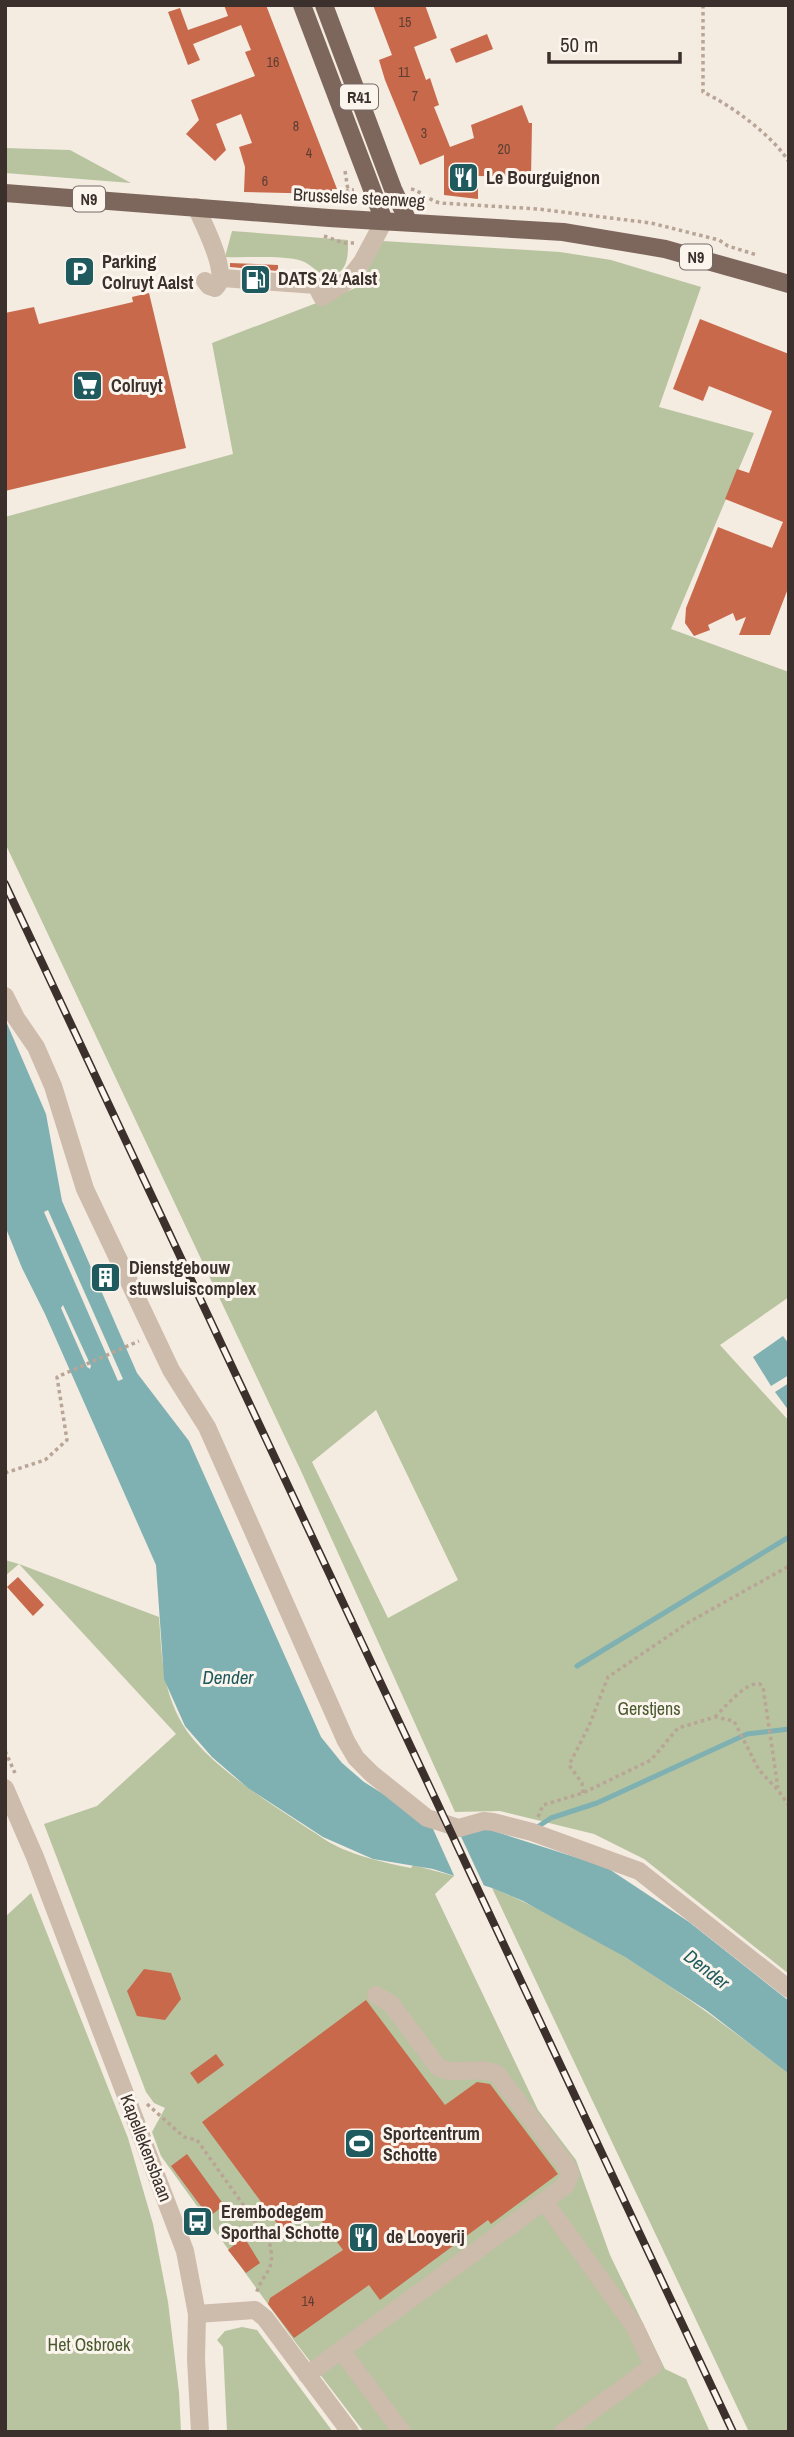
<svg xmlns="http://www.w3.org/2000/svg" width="794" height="2437" font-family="'Archivo Narrow',sans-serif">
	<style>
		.green { fill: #b8c4a0; fill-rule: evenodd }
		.water { fill: #7fb0b2; fill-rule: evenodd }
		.pier { fill: #f4ebe1 }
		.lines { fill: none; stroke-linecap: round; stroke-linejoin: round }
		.stream { stroke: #7fb0b2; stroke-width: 5 }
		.building { fill: #c8694b }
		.path { stroke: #b9a596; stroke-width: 3.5; stroke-dasharray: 3.5 3.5; stroke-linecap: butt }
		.minor { stroke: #cdbbac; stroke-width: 18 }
		.major { stroke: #7d675c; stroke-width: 18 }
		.rail-casing { stroke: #3b302b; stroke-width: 8 }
		.rail { stroke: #fbf5ee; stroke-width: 5; stroke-dasharray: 16; stroke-linecap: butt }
		.labels { text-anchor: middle; stroke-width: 6; stroke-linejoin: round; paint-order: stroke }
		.number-label { font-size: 14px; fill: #5e3e33 }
		.shield { fill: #fbf5ee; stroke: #756b66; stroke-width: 2 }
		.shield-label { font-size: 16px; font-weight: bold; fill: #3b302b }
		.poi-label { font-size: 18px; font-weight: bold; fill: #3b302b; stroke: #fbf5ee; text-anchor: start }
		.street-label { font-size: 18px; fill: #3b302b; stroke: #fbf5ee }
		.park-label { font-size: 18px; fill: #4a5a2e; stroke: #fbf5ee }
		.water-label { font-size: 19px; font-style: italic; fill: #1f5a5e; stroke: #fbf5ee }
	</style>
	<rect width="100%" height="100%" fill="#f4ebe1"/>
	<g class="green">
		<polygon points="5,148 70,150 131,183 5,173"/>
		<path d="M232,231L348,240C348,252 349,268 336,274C321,281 314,265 302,261C284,255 246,258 225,257Z"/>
		<path d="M383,241L560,252L611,260L701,287L659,407L754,433L671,629L789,672V1297L720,1345L789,1421V1974L644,1859L594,1834L500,1811L455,1812L301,1471L5,843V517L233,454L212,343L358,287ZM376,1410L458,1580L388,1618L312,1462Z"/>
		<path d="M5,1560L19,1564L159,1617C162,1657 162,1689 183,1725C208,1767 284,1812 324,1839C346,1854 385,1863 411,1868L413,1865L454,1876L435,1894L538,2110L576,2160L610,2255L665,2369L686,2379L710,2432H364L293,2339L161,2156L152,2132L165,2108L154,2103L146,2092L44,1824L97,1806L176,1734L19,1564L5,1576Z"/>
		<path d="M492,1888C601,1933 696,2002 789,2074V2432H749Z"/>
		<polygon points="31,1893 128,2138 153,2224 168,2302 179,2392 181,2432 5,2432 5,1917"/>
		<polygon points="242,2327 257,2330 333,2432 227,2432 223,2347 217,2340 225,2331"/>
	</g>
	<g class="water">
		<path d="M5,1019L46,1114L62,1201L137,1373L189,1441L321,1737L342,1763L364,1782L409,1810L481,1827L606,1867L689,1922L789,2001V2074L706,2010L625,1957L523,1901L492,1888L433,1869L373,1859L323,1837L248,1788L212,1757L185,1726L164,1679L156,1565L45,1314L22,1268L5,1226ZM48,1210L123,1379L118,1381L44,1212ZM63,1305L91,1366L90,1369L87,1367L61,1308Z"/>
		<polygon points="783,1336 789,1344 789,1375 771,1386 753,1357"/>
		<polygon points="789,1383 789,1411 775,1392"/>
	</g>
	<polygon class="pier" points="429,1820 457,1828 486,1890 456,1880"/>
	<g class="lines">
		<g class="stream">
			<polyline points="577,1666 789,1537"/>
			<polyline points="536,1828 551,1818 597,1803 747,1734 789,1729"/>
		</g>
	</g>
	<g class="building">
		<polygon points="224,5 266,5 337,189 332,189 332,194 244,192 245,167 239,147 252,143 241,114 216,124 226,150 215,161 186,134 199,120 191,100 255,76 245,52 251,50 241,25 193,44 200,60 188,65 168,12 180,8 188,30 228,16"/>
		<polygon points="373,5 425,5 437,38 414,47 426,80 430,78 439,105 434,107 450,147 474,138 471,125 522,105 529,123 532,123 531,177 478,176 478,199 444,195 444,155 420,165 385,80 379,60 392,55"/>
		<polygon points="487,34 493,49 456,63 450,49"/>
		<polygon points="230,263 278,265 278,271 230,267"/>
		<polygon points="149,293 186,448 5,491 5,313 34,307 39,324 133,302 132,297"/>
		<polygon points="700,319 789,354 789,586 770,635 739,635 746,617 736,621 733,613 708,625 710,630 694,636 685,623 686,608 718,527 772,548 783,522 725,499 737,469 749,473 772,411 709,386 703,401 673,389"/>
		<polygon points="18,1577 44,1605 33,1616 7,1587"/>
		<polygon points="144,1969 171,1973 181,1999 165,2020 137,2016 127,1991"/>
		<polygon points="366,2000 445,2105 477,2082 490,2084 558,2174 491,2224 488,2220 380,2300 369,2285 294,2338 268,2304 270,2298 343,2250 312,2208 282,2230 202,2122"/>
		<polygon points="216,2054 224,2065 198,2084 190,2073"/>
		<polygon points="187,2154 224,2205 209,2217 171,2166"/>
		<polygon points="244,2237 260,2263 246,2273 228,2250"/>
	</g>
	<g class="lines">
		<g class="path">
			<path d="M703,5V92C731,105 773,136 789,162"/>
			<polyline points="345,171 348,190"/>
			<path d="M411,189C421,191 428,200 440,203L538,209L651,223L719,240L728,246L757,255"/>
			<polyline points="336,201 343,198 348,190 354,190"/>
			<polyline points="324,236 344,243 354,243"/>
			<polyline points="5,1473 45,1460 67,1440 57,1377 139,1341"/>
			<path d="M715,1717C725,1707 746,1681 760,1684L763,1687L778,1788"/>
			<polyline points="5,1751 15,1773"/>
			<polyline points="583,1793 582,1783 569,1765 589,1726 608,1677 689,1622 789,1566"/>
			<polyline points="538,1817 543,1805 583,1793 651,1760 678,1728 715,1717 734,1721 759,1770 778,1790 789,1806"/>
			<path d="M147,2104L184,2137L197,2140L269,2241C277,2272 264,2269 256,2294"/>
		</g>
		<g class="minor">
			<path d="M196,207C203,223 231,275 215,288L209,286L205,281"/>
			<polyline points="222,278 316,285 322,297 348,280 362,262 384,221"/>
			<polyline points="5,996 16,1018 36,1047 53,1086 85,1189 171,1370 207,1427 346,1741 356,1758 372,1774 427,1818 459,1828 484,1821 493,1822 532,1832 639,1871 789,1989"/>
			<polyline points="5,1788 35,1857 185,2251 197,2314 196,2359 200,2432"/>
			<polyline points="544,2201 635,2327 653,2366 563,2432"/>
			<polyline points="197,2314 255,2310 265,2318 350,2432"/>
			<polyline points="341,2350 402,2432"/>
			<path d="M307,2375L566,2185L570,2174L566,2165L497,2074C477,2065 457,2077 438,2067L391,2004L376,1995"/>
		</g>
		<g class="major">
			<polyline points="302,5 384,221"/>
			<polyline points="324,5 393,189 408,221"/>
			<polyline points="5,193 329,218 563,232 665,249 789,284"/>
		</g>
		<defs>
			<polyline id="rail" points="5,884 733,2432"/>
		</defs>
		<use href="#rail" class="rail-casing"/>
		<use href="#rail" class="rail"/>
	</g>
	<defs>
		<symbol id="restaurant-square" viewBox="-11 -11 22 22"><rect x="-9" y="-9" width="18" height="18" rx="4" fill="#1f5a5e" stroke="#fbf5ee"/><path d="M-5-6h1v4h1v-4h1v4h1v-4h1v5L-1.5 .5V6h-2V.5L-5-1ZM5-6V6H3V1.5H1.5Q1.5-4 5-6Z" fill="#fff"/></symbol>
		<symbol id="parking-square" viewBox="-11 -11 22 22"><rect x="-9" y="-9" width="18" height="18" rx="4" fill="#1f5a5e" stroke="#fbf5ee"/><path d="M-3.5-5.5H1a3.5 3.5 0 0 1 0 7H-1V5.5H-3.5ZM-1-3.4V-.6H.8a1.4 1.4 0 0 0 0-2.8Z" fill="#fff"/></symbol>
		<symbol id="fuel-square" viewBox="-11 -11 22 22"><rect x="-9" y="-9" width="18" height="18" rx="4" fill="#1f5a5e" stroke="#fbf5ee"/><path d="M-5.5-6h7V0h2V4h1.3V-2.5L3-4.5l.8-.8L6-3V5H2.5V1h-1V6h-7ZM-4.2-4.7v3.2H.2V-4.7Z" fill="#fff"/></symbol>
		<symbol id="supermarket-square" viewBox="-11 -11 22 22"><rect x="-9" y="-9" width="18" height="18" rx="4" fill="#1f5a5e" stroke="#fbf5ee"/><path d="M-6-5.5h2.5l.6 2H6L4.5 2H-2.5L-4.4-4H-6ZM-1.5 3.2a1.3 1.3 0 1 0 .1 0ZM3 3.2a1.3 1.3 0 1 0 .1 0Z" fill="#fff"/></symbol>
		<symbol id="building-square" viewBox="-11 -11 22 22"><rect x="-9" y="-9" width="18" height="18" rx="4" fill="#1f5a5e" stroke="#fbf5ee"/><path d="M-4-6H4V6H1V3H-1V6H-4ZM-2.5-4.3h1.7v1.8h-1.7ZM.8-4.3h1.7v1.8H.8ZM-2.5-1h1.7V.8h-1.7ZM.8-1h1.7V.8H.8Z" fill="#fff"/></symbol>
		<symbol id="stadium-square" viewBox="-11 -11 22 22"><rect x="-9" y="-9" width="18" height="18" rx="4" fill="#1f5a5e" stroke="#fbf5ee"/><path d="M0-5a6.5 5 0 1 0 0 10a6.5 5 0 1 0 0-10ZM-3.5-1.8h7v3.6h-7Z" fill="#fff"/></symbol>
		<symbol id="bus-square" viewBox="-11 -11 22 22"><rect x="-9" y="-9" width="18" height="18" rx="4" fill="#1f5a5e" stroke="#fbf5ee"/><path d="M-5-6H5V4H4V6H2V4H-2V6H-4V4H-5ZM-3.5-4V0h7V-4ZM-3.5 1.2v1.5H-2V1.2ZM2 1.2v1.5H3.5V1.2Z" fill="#fff"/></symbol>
	</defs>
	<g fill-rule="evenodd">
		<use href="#restaurant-square" x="446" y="160" width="35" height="35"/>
		<use href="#parking-square" x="62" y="254" width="35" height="35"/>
		<use href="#fuel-square" x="238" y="262" width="35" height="35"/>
		<use href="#supermarket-square" x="70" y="368" width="35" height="35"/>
		<use href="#building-square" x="88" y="1260" width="35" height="35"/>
		<use href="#stadium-square" x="342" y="2126" width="35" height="35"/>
		<use href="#bus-square" x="180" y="2204" width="35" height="35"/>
		<use href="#restaurant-square" x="346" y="2220" width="35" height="35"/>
	</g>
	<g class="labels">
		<g class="number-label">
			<text x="405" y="27">15</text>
			<text x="273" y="67">16</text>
			<text x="404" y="77">11</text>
			<text x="415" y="101">7</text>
			<text x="296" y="131">8</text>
			<text x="424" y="138">3</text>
			<text x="504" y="154">20</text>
			<text x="309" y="158">4</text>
			<text x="265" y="186">6</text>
			<text x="308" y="2306">14</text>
		</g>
		<g class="shield">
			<rect x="340" y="84.5" width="38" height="25" rx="5"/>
			<rect x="73" y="186.5" width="32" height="25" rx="5"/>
			<rect x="680" y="244.5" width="32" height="25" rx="5"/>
		</g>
		<g class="shield-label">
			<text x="359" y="103">R41</text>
			<text x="89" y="205">N9</text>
			<text x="696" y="263">N9</text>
		</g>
		<g class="poi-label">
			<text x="486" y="184">Le Bourguignon</text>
			<text x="102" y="268">Parking<tspan x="102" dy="21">Colruyt Aalst</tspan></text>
			<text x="278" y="285">DATS 24 Aalst</text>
			<text x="111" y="392">Colruyt</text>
			<text x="129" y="1274">Dienstgebouw<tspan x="129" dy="21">stuwsluiscomplex</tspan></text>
			<text x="383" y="2140">Sportcentrum<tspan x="383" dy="21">Schotte</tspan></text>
			<text x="221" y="2218">Erembodegem<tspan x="221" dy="21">Sporthal Schotte</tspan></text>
			<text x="386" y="2243">de Looyerij</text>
		</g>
		<g class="street-label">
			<text transform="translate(359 198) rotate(3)" y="6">Brusselse steenweg</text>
			<text transform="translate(146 2148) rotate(69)" y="6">Kapellekensbaan</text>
		</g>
		<g class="park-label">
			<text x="649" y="1715">Gerstjens</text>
			<text x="89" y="2351">Het Osbroek</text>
		</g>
		<g class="water-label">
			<text x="228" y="1684">Dender</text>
			<text transform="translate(707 1969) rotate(38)" y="7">Dender</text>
		</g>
	</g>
	<rect width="794" height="2437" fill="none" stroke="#3b302b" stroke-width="14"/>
	<path d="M549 52v10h131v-10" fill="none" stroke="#3b302b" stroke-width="3.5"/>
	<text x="560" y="52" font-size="21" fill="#3b302b" stroke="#fbf5ee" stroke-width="5" paint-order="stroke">50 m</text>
</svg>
